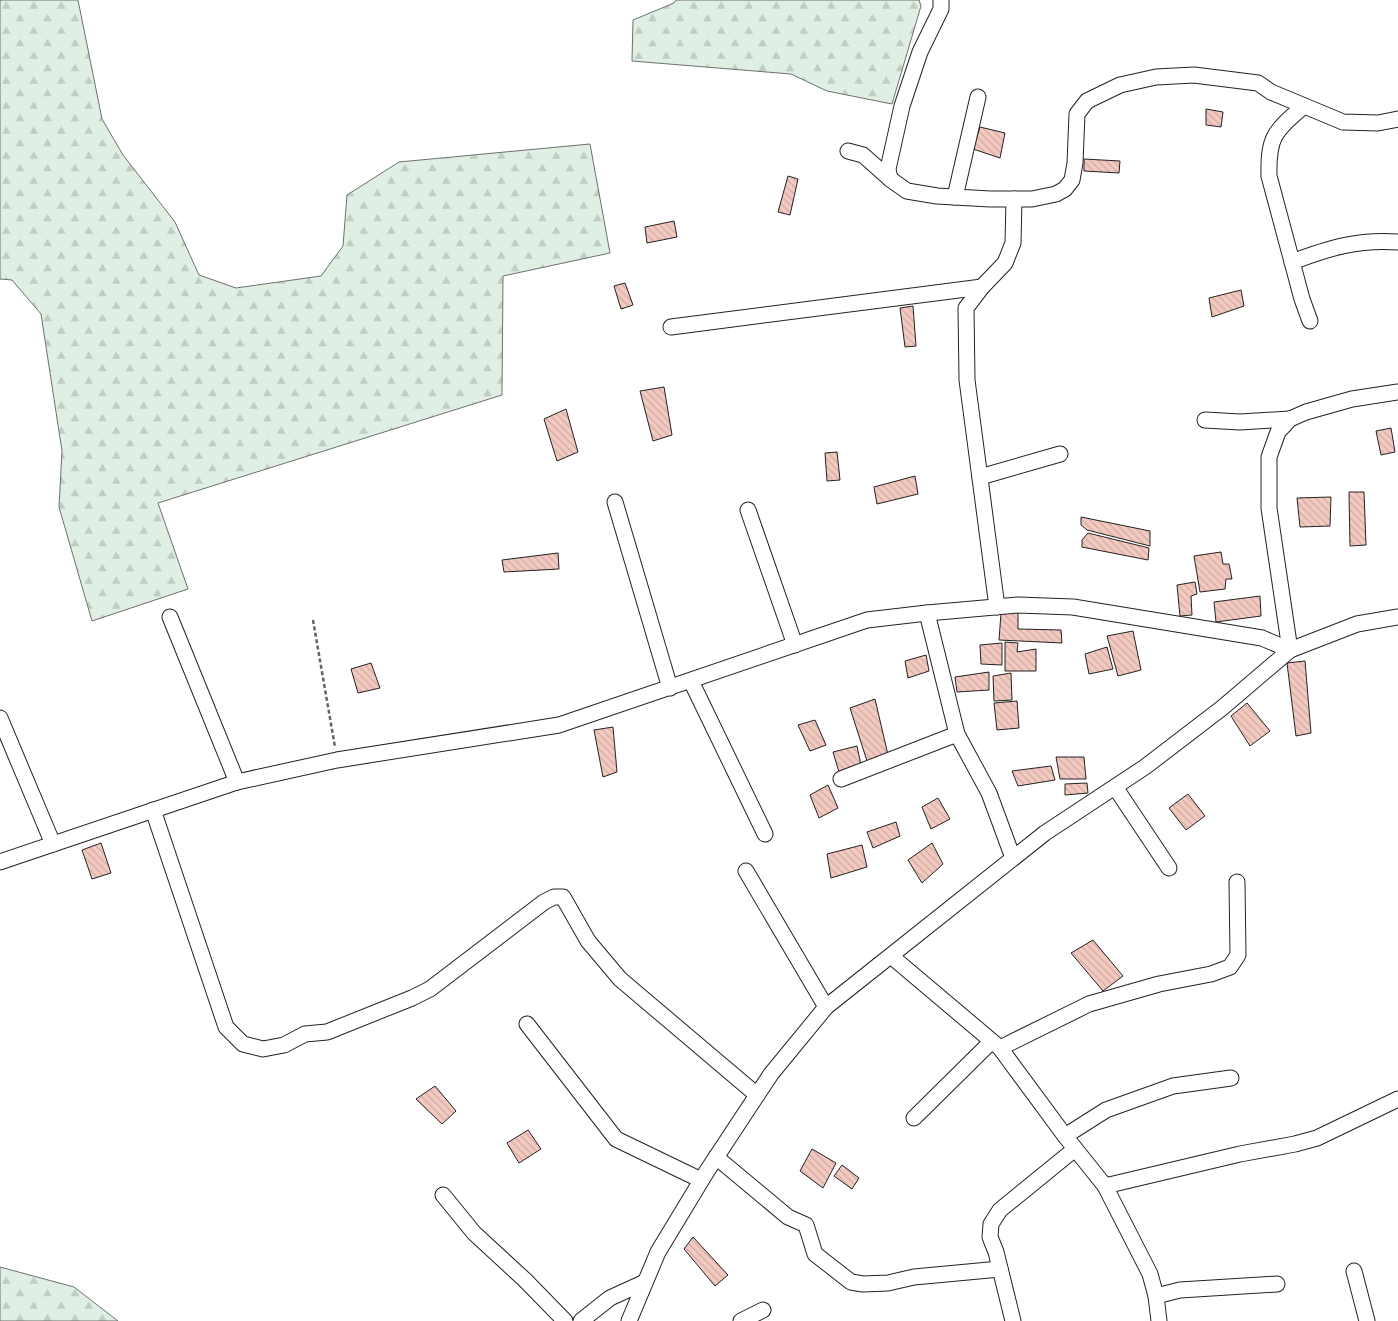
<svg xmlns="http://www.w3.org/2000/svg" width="1398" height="1321" font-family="Lato,sans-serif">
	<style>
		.forest { fill: url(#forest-firs); stroke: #6f6f6f }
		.building { fill: url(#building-back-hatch); stroke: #222 }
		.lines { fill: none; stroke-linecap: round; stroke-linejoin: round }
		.minor-casing { stroke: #222; stroke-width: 17 }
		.path { stroke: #646464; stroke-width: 2.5; stroke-dasharray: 4 2.5; stroke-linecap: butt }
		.minor { stroke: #fff; stroke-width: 15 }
	</style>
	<defs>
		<pattern id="forest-firs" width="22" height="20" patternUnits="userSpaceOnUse" patternTransform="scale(1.25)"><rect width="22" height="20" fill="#e0efe3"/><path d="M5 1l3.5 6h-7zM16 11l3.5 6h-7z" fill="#c0cdc2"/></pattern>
		<pattern id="building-back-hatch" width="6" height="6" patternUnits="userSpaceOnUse" patternTransform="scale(1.25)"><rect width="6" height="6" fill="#f3c9c0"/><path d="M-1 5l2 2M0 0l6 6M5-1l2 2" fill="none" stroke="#d0aca5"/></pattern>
	</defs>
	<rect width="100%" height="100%" fill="#fff"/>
	<g class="forest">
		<polygon points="0,0 78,0 102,119 123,155 175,222 199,275 236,288 321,276 343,246 347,195 399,162 590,144 610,253 503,276 502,395 158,503 188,589 92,621 59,507 62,451 41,314 12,280 0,279"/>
		<polygon points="676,0 919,0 921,6 892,104 827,91 791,74 632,61 633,20 674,3"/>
		<polygon points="0,1267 74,1287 118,1321 0,1321"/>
	</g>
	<g class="building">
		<polygon points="1206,109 1223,112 1221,127 1206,125"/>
		<polygon points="980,127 1005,133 1000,158 973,149"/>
		<polygon points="1084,159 1120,161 1119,173 1084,171"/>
		<polygon points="788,176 798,179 790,215 778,212"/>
		<polygon points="674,221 677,237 647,243 645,227"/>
		<polygon points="625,283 633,305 621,309 614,286"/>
		<polygon points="1241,290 1244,306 1212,317 1209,298"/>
		<polygon points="913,306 916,346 905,347 900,308"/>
		<polygon points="664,387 672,435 653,441 640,391"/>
		<polygon points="566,409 578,452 557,461 544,419"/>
		<polygon points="1391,428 1395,452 1381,455 1376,431"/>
		<polygon points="837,452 840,480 827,481 825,453"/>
		<polygon points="915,476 918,494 877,504 874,487"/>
		<polygon points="1349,492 1364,492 1366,545 1350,546"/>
		<polygon points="1331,497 1330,526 1300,527 1297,498"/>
		<polygon points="1081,517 1150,531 1150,546 1087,530 1081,525"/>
		<polygon points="1088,533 1149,548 1148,560 1082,547 1082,540"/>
		<polygon points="1221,552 1223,564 1229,564 1232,579 1226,579 1225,589 1200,592 1194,556"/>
		<polygon points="558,553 559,569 504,572 502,560"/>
		<polygon points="1195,582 1197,594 1191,596 1192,615 1180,616 1177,585"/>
		<polygon points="1260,596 1261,616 1216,622 1214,602"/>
		<polygon points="1018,612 1018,629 1061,630 1062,643 999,640 1001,613"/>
		<polygon points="1133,631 1141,670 1118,676 1107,636"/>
		<polygon points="1005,642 1018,643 1017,652 1036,649 1036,671 1005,671"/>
		<polygon points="1002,643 1002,665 981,664 980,645"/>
		<polygon points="1107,647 1113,669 1089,674 1085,654"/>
		<polygon points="926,655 929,671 908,678 905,661"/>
		<polygon points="1305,661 1311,733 1296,736 1287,663"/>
		<polygon points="371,663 380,688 358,693 351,669"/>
		<polygon points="989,672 989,690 957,692 955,677"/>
		<polygon points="1011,673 1012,700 994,701 993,676"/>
		<polygon points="875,699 888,755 867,761 850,708"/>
		<polygon points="1017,701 1019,728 997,730 994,703"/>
		<polygon points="1247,703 1270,731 1250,746 1231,716"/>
		<polygon points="815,720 826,745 810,751 798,725"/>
		<polygon points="613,727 617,772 603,777 594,730"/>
		<polygon points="857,746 861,765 839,772 833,752"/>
		<polygon points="1056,757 1084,757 1086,779 1060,779"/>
		<polygon points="1051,766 1055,780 1018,786 1012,771"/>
		<polygon points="1087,783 1088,793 1065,795 1065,784"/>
		<polygon points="828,785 838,808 819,818 810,795"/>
		<polygon points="1188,794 1205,816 1186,830 1169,808"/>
		<polygon points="938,798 950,819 931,829 922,807"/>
		<polygon points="896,822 900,836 873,848 867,832"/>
		<polygon points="101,843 111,873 92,879 82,850"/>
		<polygon points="932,843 943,864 922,883 908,860"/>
		<polygon points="862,845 867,867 831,878 827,854"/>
		<polygon points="1093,940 1123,976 1103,991 1071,953"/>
		<polygon points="435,1086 456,1111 442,1124 416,1099"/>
		<polygon points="528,1130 541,1149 519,1163 507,1143"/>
		<polygon points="812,1149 836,1163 823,1188 800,1171"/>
		<polygon points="842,1165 859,1178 852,1189 834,1176"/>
		<polygon points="693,1237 728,1275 715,1286 684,1249"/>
	</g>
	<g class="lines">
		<defs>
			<g id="minor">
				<path d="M1304,106C1275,131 1268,136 1269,176L1302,299L1310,321"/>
				<polyline points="848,151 863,155 890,179 907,191 937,196 990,199 1032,199 1056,194 1065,189 1072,180 1075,163 1077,114 1087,101 1120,85 1156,77 1194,75 1258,83 1271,92 1343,122 1378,123 1398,119"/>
				<polyline points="890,179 888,169 902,106 920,52 941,9 941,0"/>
				<polyline points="955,197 978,97"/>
				<path d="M1292,262C1329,248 1358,239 1398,242"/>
				<polyline points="671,327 982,287"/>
				<polyline points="1205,420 1240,422 1290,419"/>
				<polyline points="980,477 1060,454"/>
				<polyline points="615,502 670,688"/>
				<polyline points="748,510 795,645"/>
				<polyline points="997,607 967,380 966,308 982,287 1005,263 1013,243 1014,199"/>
				<polyline points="927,613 957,734 989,793 1013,858"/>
				<polyline points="170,617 237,782"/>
				<polyline points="1290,650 1269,508 1269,457 1278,432 1290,419 1306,412 1352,399 1398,392"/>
				<polyline points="691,681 765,834"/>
				<polyline points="0,718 53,844"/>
				<polyline points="841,779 957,734"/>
				<polyline points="1115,787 1169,868"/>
				<polyline points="153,810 226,1027 243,1044 263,1049 284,1045 305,1034 327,1032 412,998 430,989 544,902 554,897 563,897 588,941 620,979 757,1095"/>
				<polyline points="0,862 237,782 337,760 559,725 867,620 927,613 1018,605 1073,607 1262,638 1290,650"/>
				<polyline points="746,871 826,1007"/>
				<polyline points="891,956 1000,1048 1065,1136 1105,1186 1150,1274 1156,1296 1159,1321"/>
				<polyline points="527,1024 616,1139 701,1180"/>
				<polyline points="1000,1048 1089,1004 1159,984 1211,974 1230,967 1238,955 1237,882"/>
				<polyline points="914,1118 991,1042"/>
				<polyline points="1065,1136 1106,1110 1173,1086 1231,1078"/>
				<polyline points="716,1157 788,1217 806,1225 815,1254 851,1282 863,1284 888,1283 914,1277 1000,1269"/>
				<polyline points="1105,1186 1240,1154 1295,1144 1317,1138 1398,1099"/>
				<polyline points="443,1195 474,1233 525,1280 565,1321"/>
				<polyline points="1354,1271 1367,1321"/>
				<polyline points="1156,1296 1180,1290 1277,1284"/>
				<polyline points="581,1321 610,1298 645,1282"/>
				<polyline points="629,1321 658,1252 707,1171 771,1074 826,1007 1045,833 1145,767 1222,708 1290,650 1357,624 1398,617"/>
				<polyline points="741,1321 763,1310"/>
				<polyline points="1013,1321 996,1252 990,1237 991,1224 1000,1210 1075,1149"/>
			</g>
		</defs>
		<use href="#minor" class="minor-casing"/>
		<polyline class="path" points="313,620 335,747"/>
		<use href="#minor" class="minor"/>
	</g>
</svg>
